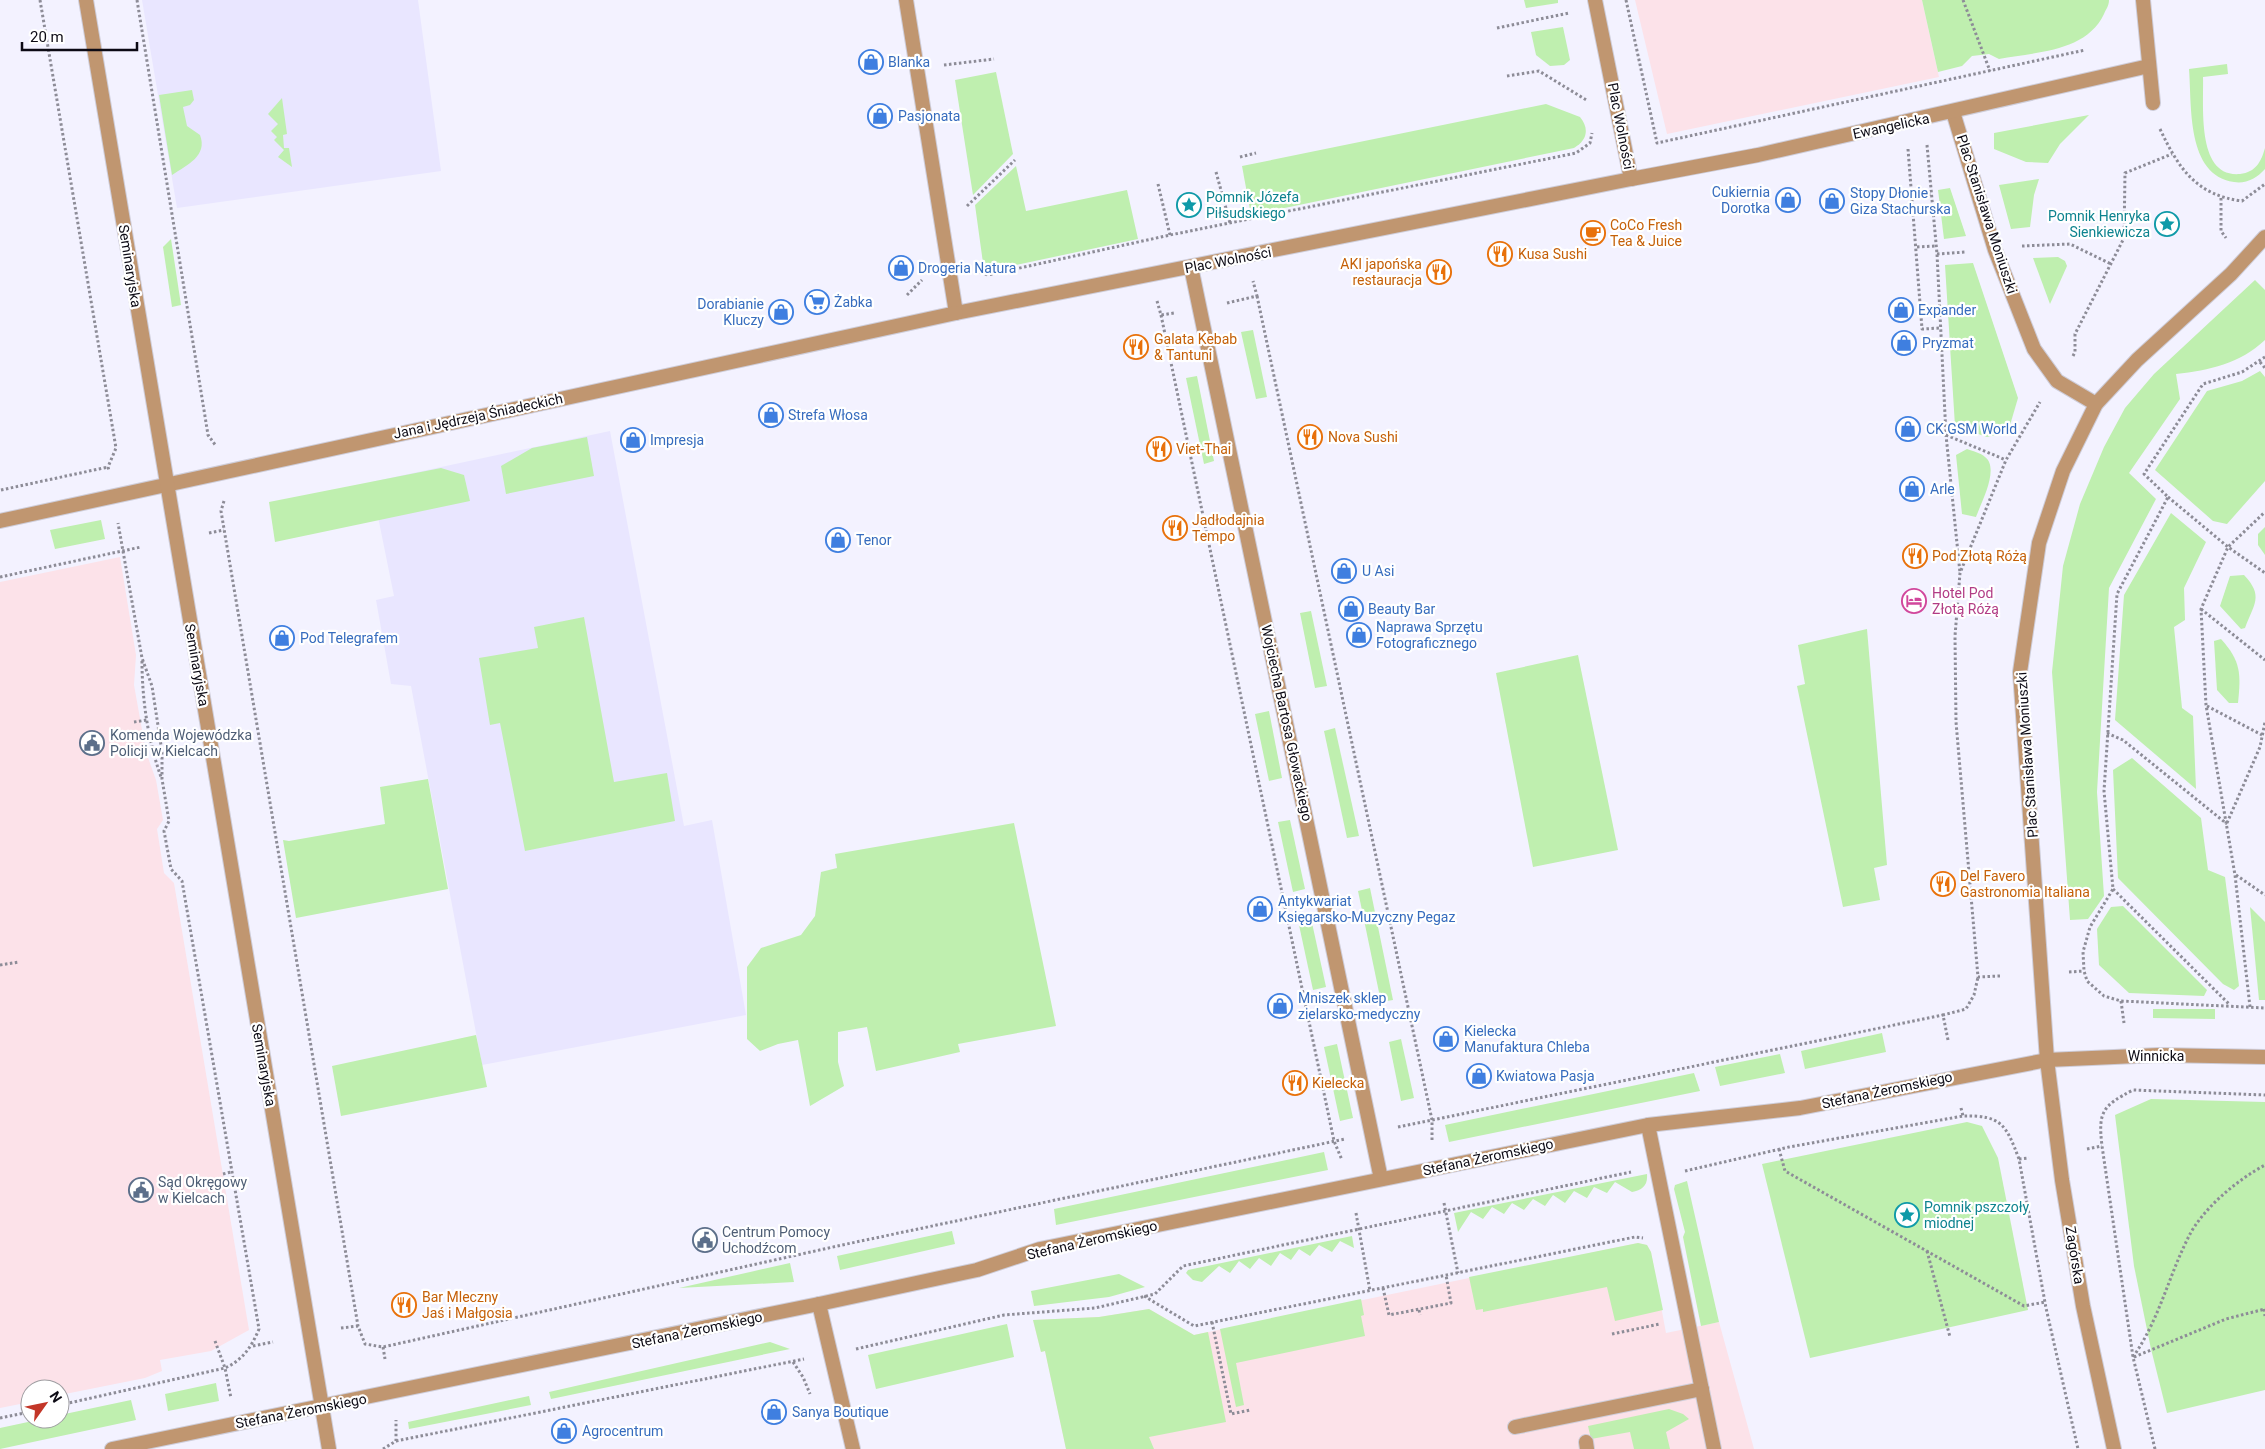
<svg xmlns="http://www.w3.org/2000/svg" width="2265" height="1449" font-family="Roboto,sans-serif">
	<style>
		.commercial { fill: #fce2e9 }
		.built { fill: #e9e6ff }
		.green { fill: #bfefaf }
		.lines { fill: none; stroke-linecap: round; stroke-linejoin: round }
		.service-casing { stroke: #cecdd9; stroke-width: 16 }
		.pedestrian-casing { stroke: #cecdd9; stroke-width: 16 }
		.minor-casing { stroke: #cecdd9; stroke-width: 16 }
		.tertiary-casing { stroke: #cecdd9; stroke-width: 16 }
		.path { stroke: #8d8c97; stroke-width: 3; stroke-dasharray: 2.5 2.5; stroke-linecap: butt }
		.service { stroke: #c09670; stroke-width: 14 }
		.pedestrian { stroke: #c09670; stroke-width: 14 }
		.minor { stroke: #c09670; stroke-width: 14 }
		.tertiary { stroke: #c09670; stroke-width: 14 }
		.labels { text-anchor: middle; stroke-width: 4.5; stroke-linejoin: round; paint-order: stroke }
		.shop-label { font-size: 14px; fill: #366cbe; stroke: #fff; text-anchor: start }
		.street-label { font-size: 14px; fill: #0c0a14; stroke: #fff }
		.culture-label { font-size: 14px; fill: #0d838f; stroke: #fff; text-anchor: start }
		.food-label { font-size: 14px; fill: #c56008; stroke: #fff; text-anchor: start }
		.hotel-label { font-size: 14px; fill: #b23c85; stroke: #fff; text-anchor: start }
		.service-label { font-size: 14px; fill: #4e5e75; stroke: #fff; text-anchor: start }
	</style>
	<rect width="100%" height="100%" fill="#f3f2ff"/>
	<g class="commercial">
		<polygon points="1635,0 1922,0 1939,77 1667,134"/>
		<polygon points="120,557 136,655 134,685 146,752 156,780 163,820 157,829 164,873 174,883 249,1330 211,1351 160,1360 162,1371 145,1378 60,1395 60,1389 30,1389 30,1402 0,1408 0,582"/>
		<polygon points="1638,1243 1647,1245 1651,1252 1666,1333 1719,1322 1754,1449 1066,1449 1045,1351 1041,1352 1033,1320 1099,1317 1149,1309 1194,1335"/>
	</g>
	<g class="built">
		<polygon points="142,0 418,0 441,171 177,208"/>
		<polygon points="610,431 684,826 712,820 746,1015 482,1065 411,686 391,684 376,600 394,596 371,482"/>
	</g>
	<g class="green">
		<polygon points="1524,0 1558,0 1558,3 1526,8"/>
		<path d="M1922,0H2109C2109,6 2106,9 2104,14C2086,52 2036,52 1999,59L1989,54L1972,56L1962,66L1938,72Z"/>
		<polygon points="1563,27 1570,60 1564,65 1550,66 1536,55 1531,32"/>
		<path d="M2227,64L2228,74L2203,77C2204,106 2196,178 2240,174C2256,172 2261,162 2265,148V169C2257,178 2246,184 2234,182C2186,175 2192,106 2189,69Z"/>
		<polygon points="996,72 1013,154 973,195 955,80"/>
		<path d="M192,90L194,100L190,105L183,107L187,126L200,135C208,156 187,165 172,175L159,95Z"/>
		<polygon points="282,98 287,134 283,135 284,148 289,148 292,167 278,157 284,150 274,140 277,137 271,131 278,124 268,114"/>
		<path d="M1546,104L1580,117C1589,128 1588,140 1574,148L1251,215L1242,166Z"/>
		<polygon points="2089,115 2060,144 2048,163 2026,162 1994,149 1994,133"/>
		<polygon points="1016,166 1026,211 1127,190 1138,239 988,271 983,263 975,205"/>
		<polygon points="2039,179 2034,195 2030,227 2011,229 1999,185"/>
		<polygon points="1950,188 1966,236 1944,239 1938,190"/>
		<polygon points="171,239 181,305 172,307 163,247"/>
		<polygon points="2058,257 2065,261 2067,266 2050,304 2033,258"/>
		<polygon points="1973,263 2018,398 2008,432 1987,437 1955,426 1945,265"/>
		<path d="M2255,280L2265,290V340C2239,364 2210,370 2176,374L2180,399L2129,473L2156,499L2109,588L2097,792L2104,896L2088,919L2070,920L2052,672L2063,566L2080,504L2104,447L2125,408L2154,374Z"/>
		<polygon points="1253,330 1267,397 1256,399 1241,332"/>
		<polygon points="2260,371 2265,377 2265,481 2227,524 2213,521 2155,470 2207,391 2242,381"/>
		<polygon points="1197,376 1214,461 1204,464 1186,378"/>
		<polygon points="587,437 594,476 506,494 501,466 532,448"/>
		<path d="M1967,449C1972,451 1981,453 1985,457C2000,468 1981,503 1976,517L1962,514L1956,455Z"/>
		<polygon points="441,468 464,475 470,501 275,542 269,502"/>
		<polygon points="2171,513 2206,542 2184,588 2185,620 2174,627 2182,708 2193,716 2196,789 2115,720 2124,595"/>
		<polygon points="101,520 105,539 55,549 50,530"/>
		<polygon points="2265,527 2265,555 2258,545 2258,534"/>
		<path d="M2244,575C2264,596 2254,604 2245,628L2241,629L2220,606L2230,576Z"/>
		<polygon points="1311,611 1327,686 1315,688 1300,613"/>
		<polygon points="584,617 614,782 667,773 675,821 525,851 500,723 490,725 479,658 538,648 534,627"/>
		<polygon points="1867,629 1887,865 1874,868 1880,900 1843,907 1797,686 1805,684 1798,645"/>
		<path d="M2221,639C2241,661 2241,674 2238,703H2229L2217,690L2214,641Z"/>
		<polygon points="1578,655 1618,850 1533,867 1496,673"/>
		<polygon points="1269,711 1282,778 1269,781 1255,714"/>
		<polygon points="1335,728 1359,836 1347,838 1324,731"/>
		<polygon points="2132,758 2201,818 2208,870 2225,877 2239,986 2234,990 2223,984 2118,878 2113,770"/>
		<polygon points="428,779 448,889 296,918 283,840 289,841 385,824 380,787"/>
		<polygon points="1290,820 1305,889 1293,892 1278,822"/>
		<polygon points="1014,823 1056,1026 958,1044 960,1052 876,1071 867,1027 838,1032 838,1062 844,1086 810,1106 798,1040 778,1044 760,1051 747,1039 747,967 761,948 801,935 815,916 821,872 837,868 835,854"/>
		<polygon points="1370,888 1393,1000 1381,1002 1358,891"/>
		<polygon points="2123,906 2207,990 2204,996 2129,993 2099,965 2097,929 2111,907"/>
		<polygon points="2250,907 2265,922 2265,1000 2259,1000"/>
		<polygon points="1312,923 1326,987 1313,990 1299,925"/>
		<polygon points="2153,1009 2215,1009 2215,1019 2153,1018"/>
		<polygon points="1882,1033 1886,1052 1805,1069 1801,1051"/>
		<polygon points="476,1035 487,1087 341,1116 332,1066"/>
		<polygon points="1401,1039 1414,1098 1401,1101 1389,1042"/>
		<polygon points="1337,1044 1353,1118 1340,1121 1324,1047"/>
		<polygon points="1780,1054 1785,1073 1720,1086 1715,1067"/>
		<polygon points="1694,1073 1700,1091 1449,1142 1445,1125"/>
		<polygon points="2151,1099 2265,1102 2265,1390 2167,1413 2151,1349 2134,1266 2115,1115"/>
		<polygon points="1967,1122 1982,1126 1998,1158 2028,1310 1810,1358 1762,1164"/>
		<polygon points="1324,1152 1328,1170 1056,1225 1054,1209"/>
		<path d="M1647,1174C1648,1186 1642,1190 1632,1192L1615,1182L1607,1193L1594,1187L1587,1198L1574,1191L1565,1203L1553,1195L1545,1206L1533,1199L1524,1210L1512,1203L1504,1214L1492,1207L1483,1219L1471,1212L1458,1232L1454,1213Z"/>
		<polygon points="1687,1181 1719,1322 1701,1326 1683,1237 1685,1232 1674,1189 1675,1185"/>
		<polygon points="952,1231 955,1244 840,1270 837,1256"/>
		<polygon points="1352,1236 1354,1248 1340,1241 1332,1252 1319,1245 1310,1256 1299,1249 1291,1260 1280,1253 1271,1266 1259,1258 1250,1269 1239,1261 1230,1273 1219,1266 1202,1282 1193,1280 1186,1273 1188,1270"/>
		<polygon points="1638,1243 1647,1245 1651,1252 1663,1310 1615,1321 1607,1287 1483,1312 1483,1309 1476,1310 1469,1277"/>
		<polygon points="790,1263 794,1282 679,1288"/>
		<polygon points="1119,1274 1145,1287 1109,1297 1034,1306 1031,1291"/>
		<polygon points="1361,1299 1364,1315 1361,1316 1365,1336 1236,1363 1244,1405 1236,1407 1220,1329"/>
		<polygon points="1149,1309 1194,1335 1208,1332 1226,1422 1149,1437 1154,1449 1066,1449 1045,1351 1041,1352 1033,1320 1099,1317"/>
		<polygon points="1007,1324 1014,1357 876,1389 868,1355"/>
		<polygon points="770,1342 790,1349 551,1399 549,1392"/>
		<polygon points="216,1383 219,1401 168,1411 165,1394"/>
		<polygon points="529,1396 531,1405 409,1429 408,1422"/>
		<polygon points="131,1400 136,1420 0,1449 0,1428 42,1419 60,1419 60,1415"/>
		<polygon points="1669,1409 1683,1414 1689,1419 1666,1432 1670,1449 1634,1449 1630,1432 1591,1439 1588,1426"/>
	</g>
	<g class="lines">
		<defs>
			<g id="service">
				<polyline points="1648,1125 1714,1449"/>
				<polyline points="1515,1427 1702,1389"/>
				<polyline points="1586,1442 1587,1449"/>
			</g>
			<polyline id="pedestrian" points="2143,0 2153,103"/>
			<g id="minor">
				<polyline points="906,0 956,313 1631,179 1595,0"/>
				<polyline points="1953,112 1995,250 2034,349 2057,381 2096,404"/>
				<polyline points="1631,179 1758,155 2149,66"/>
				<polyline points="1191,267 1381,1179"/>
				<polyline points="0,521 956,313"/>
				<polyline points="819,1304 853,1449"/>
				<polyline points="112,1449 819,1304 977,1270 1040,1249 1648,1125 1800,1108 2047,1060 2159,1055 2265,1057"/>
				<polyline points="2114,1449 2083,1306 2062,1180 2047,1060 2020,672 2039,543 2063,471 2096,404 2137,360 2231,274 2265,237"/>
			</g>
			<polyline id="tertiary" points="86,0 329,1449"/>
		</defs>
		<use href="#service" class="service-casing"/>
		<use href="#pedestrian" class="pedestrian-casing"/>
		<use href="#minor" class="minor-casing"/>
		<use href="#tertiary" class="tertiary-casing"/>
		<g class="path">
			<polyline points="40,0 116,448 108,467 109,471"/>
			<polyline points="137,0 204,410 208,435 216,446"/>
			<polyline points="1626,0 1657,143 2085,50"/>
			<polyline points="1963,0 1990,71"/>
			<polyline points="1497,28 1569,13"/>
			<polyline points="944,65 994,59"/>
			<polyline points="1507,76 1539,71 1588,101"/>
			<path d="M2160,129C2179,169 2196,195 2242,201L2265,184"/>
			<polyline points="1927,145 1937,254 1946,435 1960,573"/>
			<polyline points="1908,149 1922,329 1941,328"/>
			<polyline points="1240,157 1256,153"/>
			<polyline points="1216,172 1230,223"/>
			<polyline points="1158,184 1170,235"/>
			<polyline points="1913,196 1931,194"/>
			<polyline points="2221,198 2221,231 2226,238"/>
			<polyline points="967,206 1015,160"/>
			<polyline points="2022,246 2070,244 2111,264"/>
			<polyline points="1917,247 1936,246"/>
			<polyline points="1937,254 1966,252"/>
			<polyline points="978,268 981,273 988,275 1170,235 1576,153 1590,143 1592,133"/>
			<polyline points="907,295 922,280"/>
			<polyline points="1257,296 1432,1120 1432,1141"/>
			<polyline points="1157,301 1161,315 1174,313"/>
			<polyline points="1227,303 1257,296 1253,281"/>
			<polyline points="1161,315 1334,1141 1342,1160"/>
			<polyline points="2073,356 2075,352 2075,334 2124,238 2125,173 2172,154"/>
			<polyline points="2265,357 2242,372 2203,384 2144,474 2168,497 2117,594 2104,791 2113,889 2090,927 2083,952 2084,971 2087,981 2104,996 2121,1001 2265,1008"/>
			<polyline points="2260,362 2265,368"/>
			<polyline points="1946,435 2006,460"/>
			<polyline points="1,490 108,467"/>
			<polyline points="2168,497 2228,547 2265,573"/>
			<polyline points="224,501 221,511 358,1326 365,1344 383,1347 842,1245 1345,1139"/>
			<polyline points="209,533 224,530"/>
			<polyline points="0,577 141,547"/>
			<polyline points="2201,609 2265,660"/>
			<path d="M142,661C142,700 148,740 161,777"/>
			<polyline points="2207,706 2262,735"/>
			<polyline points="134,722 147,720"/>
			<polyline points="2107,733 2123,740 2227,824"/>
			<polyline points="2227,823 2260,747 2265,722"/>
			<polyline points="2236,875 2265,895"/>
			<polyline points="2113,889 2230,1005"/>
			<polyline points="0,965 19,962"/>
			<polyline points="2069,972 2084,971"/>
			<polyline points="2000,976 1978,977 1956,722 1955,636 1960,573 2006,460 2040,402"/>
			<polyline points="2121,1001 2124,1023"/>
			<polyline points="2250,1007 2235,875 2206,705 2201,609 2228,547 2265,512"/>
			<polyline points="1948,1040 1943,1015 1966,1009 1974,995 1978,977"/>
			<polyline points="1961,1108 1963,1116"/>
			<polyline points="1398,1127 1943,1015"/>
			<polyline points="1779,1149 1785,1171 2024,1306 2045,1302"/>
			<polyline points="2087,1149 2102,1146"/>
			<polyline points="2019,1159 2029,1158"/>
			<path d="M1685,1171L1789,1147L1963,1116C2002,1115 2006,1125 2019,1159L2046,1308L2078,1449"/>
			<polyline points="223,1174 231,1172"/>
			<polyline points="1444,1203 1458,1273"/>
			<polyline points="1356,1213 1370,1291"/>
			<polyline points="1927,1251 1950,1337"/>
			<polyline points="1383,1288 1389,1315 1451,1303 1446,1275"/>
			<polyline points="1144,1296 1194,1326 1635,1237 1643,1238"/>
			<polyline points="2264,1309 2265,1316"/>
			<polyline points="1419,1310 1420,1315"/>
			<polyline points="1212,1322 1231,1414 1250,1410"/>
			<polyline points="341,1328 358,1326"/>
			<polyline points="1612,1334 1660,1324"/>
			<polyline points="215,1341 225,1368 231,1398"/>
			<polyline points="253,1346 273,1342"/>
			<polyline points="383,1347 385,1359"/>
			<polyline points="856,1349 1004,1315 1095,1308 1155,1294 1183,1266 1631,1172"/>
			<path d="M2133,1357C2159,1320 2168,1278 2188,1238C2202,1209 2237,1180 2265,1165"/>
			<polyline points="2134,1357 2226,1319 2265,1309"/>
			<polyline points="793,1362 803,1377 810,1394"/>
			<path d="M60,1405L225,1368C243,1360 252,1346 259,1329L182,881L171,869L164,831L169,821L162,779V752L152,686L142,658L118,523"/>
			<polyline points="0,1418 30,1412"/>
			<polyline points="396,1441 804,1359"/>
			<polyline points="383,1449 396,1441 396,1420"/>
			<path d="M2155,1449L2133,1357L2102,1146C2098,1112 2102,1106 2133,1090L2265,1095"/>
		</g>
		<use href="#service" class="service"/>
		<use href="#pedestrian" class="pedestrian"/>
		<use href="#minor" class="minor"/>
		<use href="#tertiary" class="tertiary"/>
	</g>
	<defs>
		<symbol id="shop-ring" viewBox="-11 -11 22 22"><circle r="9.5" fill="#fff" stroke="#3f7fe0" stroke-width="1.5"/><path d="M-5-2.5h2.3a2.7 3.5 0 0 1 5.4 0H5L5.5 6h-11ZM-1.5-2.5h3a1.5 2.3 0 0 0-3 0Z" fill="#3f7fe0"/></symbol>
		<symbol id="sight-ring" viewBox="-11 -11 22 22"><circle r="9.5" fill="#fff" stroke="#0f9aa8" stroke-width="1.5"/><path d="M0-6L1.8-2.2L6-1.7L2.9 1.2L3.7 5.4L0 3.3L-3.7 5.4L-2.9 1.2L-6-1.7L-1.8-2.2Z" fill="#0f9aa8"/></symbol>
		<symbol id="cafe-ring" viewBox="-11 -11 22 22"><circle r="9.5" fill="#fff" stroke="#e8710a" stroke-width="1.5"/><path d="M-5.5-4.5H6V0H3Q3 3.5 0 3.5H-2.5Q-5.5 3.5-5.5 0ZM3-3.2v2h1.7v-2ZM-6 4.5H4V6H-6Z" fill="#e8710a"/></symbol>
		<symbol id="restaurant-ring" viewBox="-11 -11 22 22"><circle r="9.5" fill="#fff" stroke="#e8710a" stroke-width="1.5"/><path d="M-5-6h1v4h1v-4h1v4h1v-4h1v5L-1.5 .5V6h-2V.5L-5-1ZM5-6V6H3V1.5H1.5Q1.5-4 5-6Z" fill="#e8710a"/></symbol>
		<symbol id="supermarket-ring" viewBox="-11 -11 22 22"><circle r="9.5" fill="#fff" stroke="#3f7fe0" stroke-width="1.5"/><path d="M-6-5.5h2.5l.6 2H6L4.5 2H-2.5L-4.4-4H-6ZM-1.5 3.2a1.3 1.3 0 1 0 .1 0ZM3 3.2a1.3 1.3 0 1 0 .1 0Z" fill="#3f7fe0"/></symbol>
		<symbol id="hotel-ring" viewBox="-11 -11 22 22"><circle r="9.5" fill="#fff" stroke="#d1479c" stroke-width="1.5"/><path d="M-6-4.5h1.5V1H6V5H4.5V3h-9V5H-6ZM-4 0a1.8 1.8 0 1 1 3.6 0ZM.5 0V-2.5h3Q6-2.5 6 0Z" fill="#d1479c"/></symbol>
		<symbol id="civic-ring" viewBox="-11 -11 22 22"><circle r="9.5" fill="#fff" stroke="#5c6f8a" stroke-width="1.5"/><path d="M-.6-6.5H3V-4.5H.6V-3L4-1V1h2V6H-6V1h2V-1L-.6-3ZM-1.2 2.5V6h2.4V2.5Z" fill="#5c6f8a"/></symbol>
	</defs>
	<g fill-rule="evenodd">
		<use href="#shop-ring" x="857" y="48" width="28" height="28"/>
		<use href="#shop-ring" x="866" y="102" width="28" height="28"/>
		<use href="#shop-ring" x="1774" y="186" width="28" height="28"/>
		<use href="#shop-ring" x="1818" y="187" width="28" height="28"/>
		<use href="#sight-ring" x="1175" y="191" width="28" height="28"/>
		<use href="#sight-ring" x="2153" y="210" width="28" height="28"/>
		<use href="#cafe-ring" x="1579" y="219" width="28" height="28"/>
		<use href="#restaurant-ring" x="1486" y="240" width="28" height="28"/>
		<use href="#shop-ring" x="887" y="254" width="28" height="28"/>
		<use href="#restaurant-ring" x="1425" y="258" width="28" height="28"/>
		<use href="#supermarket-ring" x="803" y="288" width="28" height="28"/>
		<use href="#shop-ring" x="1887" y="296" width="28" height="28"/>
		<use href="#shop-ring" x="767" y="298" width="28" height="28"/>
		<use href="#shop-ring" x="1890" y="329" width="28" height="28"/>
		<use href="#restaurant-ring" x="1122" y="333" width="28" height="28"/>
		<use href="#shop-ring" x="757" y="401" width="28" height="28"/>
		<use href="#shop-ring" x="1894" y="415" width="28" height="28"/>
		<use href="#restaurant-ring" x="1296" y="423" width="28" height="28"/>
		<use href="#shop-ring" x="619" y="426" width="28" height="28"/>
		<use href="#restaurant-ring" x="1145" y="435" width="28" height="28"/>
		<use href="#shop-ring" x="1898" y="475" width="28" height="28"/>
		<use href="#restaurant-ring" x="1161" y="514" width="28" height="28"/>
		<use href="#shop-ring" x="824" y="526" width="28" height="28"/>
		<use href="#restaurant-ring" x="1901" y="542" width="28" height="28"/>
		<use href="#shop-ring" x="1330" y="557" width="28" height="28"/>
		<use href="#hotel-ring" x="1900" y="587" width="28" height="28"/>
		<use href="#shop-ring" x="1337" y="595" width="28" height="28"/>
		<use href="#shop-ring" x="1345" y="621" width="28" height="28"/>
		<use href="#shop-ring" x="268" y="624" width="28" height="28"/>
		<use href="#civic-ring" x="78" y="729" width="28" height="28"/>
		<use href="#restaurant-ring" x="1929" y="870" width="28" height="28"/>
		<use href="#shop-ring" x="1246" y="895" width="28" height="28"/>
		<use href="#shop-ring" x="1266" y="992" width="28" height="28"/>
		<use href="#shop-ring" x="1432" y="1025" width="28" height="28"/>
		<use href="#shop-ring" x="1465" y="1062" width="28" height="28"/>
		<use href="#restaurant-ring" x="1281" y="1069" width="28" height="28"/>
		<use href="#civic-ring" x="127" y="1176" width="28" height="28"/>
		<use href="#sight-ring" x="1893" y="1201" width="28" height="28"/>
		<use href="#civic-ring" x="691" y="1226" width="28" height="28"/>
		<use href="#restaurant-ring" x="390" y="1291" width="28" height="28"/>
		<use href="#shop-ring" x="760" y="1398" width="28" height="28"/>
		<use href="#shop-ring" x="550" y="1417" width="28" height="28"/>
	</g>
	<g class="labels">
		<g class="shop-label">
			<text x="888" y="67">Blanka</text>
			<text x="898" y="121">Pasjonata</text>
			<text x="1770" y="197" text-anchor="end">Cukiernia<tspan x="1770" dy="16">Dorotka</tspan></text>
			<text x="1850" y="198">Stopy Dłonie<tspan x="1850" dy="16">Giza Stachurska</tspan></text>
			<text x="918" y="273">Drogeria Natura</text>
			<text x="834" y="307">Żabka</text>
			<text x="764" y="309" text-anchor="end">Dorabianie<tspan x="764" dy="16">Kluczy</tspan></text>
			<text x="1918" y="315">Expander</text>
			<text x="1922" y="348">Pryzmat</text>
			<text x="788" y="420">Strefa Włosa</text>
			<text x="1926" y="434">CK GSM World</text>
			<text x="650" y="445">Impresja</text>
			<text x="1930" y="494">Arle</text>
			<text x="856" y="545">Tenor</text>
			<text x="1362" y="576">U Asi</text>
			<text x="1368" y="614">Beauty Bar</text>
			<text x="1376" y="632">Naprawa Sprzętu<tspan x="1376" dy="16">Fotograficznego</tspan></text>
			<text x="300" y="643">Pod Telegrafem</text>
			<text x="1278" y="906">Antykwariat<tspan x="1278" dy="16">Księgarsko-Muzyczny Pegaz</tspan></text>
			<text x="1298" y="1003">Mniszek sklep<tspan x="1298" dy="16">zielarsko-medyczny</tspan></text>
			<text x="1464" y="1036">Kielecka<tspan x="1464" dy="16">Manufaktura Chleba</tspan></text>
			<text x="1496" y="1081">Kwiatowa Pasja</text>
			<text x="792" y="1417">Sanya Boutique</text>
			<text x="582" y="1436">Agrocentrum</text>
		</g>
		<g class="street-label">
			<text transform="translate(1621 126) rotate(79)" y="5">Plac Wolności</text>
			<text transform="translate(1891 126) rotate(-12)" y="5">Ewangelicka</text>
			<text transform="translate(1987 214) rotate(72)" y="5">Plac Stanisława Moniuszki</text>
			<text transform="translate(1228 260) rotate(-11)" y="5">Plac Wolności</text>
			<text transform="translate(130 266) rotate(81)" y="5">Seminaryjska</text>
			<text transform="translate(478 416) rotate(-12)" y="5">Jana i Jędrzeja Śniadeckich</text>
			<text transform="translate(197 665) rotate(80)" y="5">Seminaryjska</text>
			<text transform="translate(1287 723) rotate(78)" y="5">Wojciecha Bartosa Głowackiego</text>
			<text transform="translate(2027 755) rotate(-94)" y="5">Plac Stanisława Moniuszki</text>
			<text x="2156" y="1061">Winnicka</text>
			<text transform="translate(264 1065) rotate(80)" y="5">Seminaryjska</text>
			<text transform="translate(1887 1090) rotate(-12)" y="5">Stefana Żeromskiego</text>
			<text transform="translate(1488 1157) rotate(-12)" y="5">Stefana Żeromskiego</text>
			<text transform="translate(1092 1240) rotate(-13)" y="5">Stefana Żeromskiego</text>
			<text transform="translate(2075 1255) rotate(81)" y="5">Zagórska</text>
			<text transform="translate(697 1330) rotate(-12)" y="5">Stefana Żeromskiego</text>
			<text transform="translate(301 1411) rotate(-11)" y="5">Stefana Żeromskiego</text>
		</g>
		<g class="culture-label">
			<text x="1206" y="202">Pomnik Józefa<tspan x="1206" dy="16">Piłsudskiego</tspan></text>
			<text x="2150" y="221" text-anchor="end">Pomnik Henryka<tspan x="2150" dy="16">Sienkiewicza</tspan></text>
			<text x="1924" y="1212">Pomnik pszczoły<tspan x="1924" dy="16">miodnej</tspan></text>
		</g>
		<g class="food-label">
			<text x="1610" y="230">CoCo Fresh<tspan x="1610" dy="16">Tea &amp; Juice</tspan></text>
			<text x="1518" y="259">Kusa Sushi</text>
			<text x="1422" y="269" text-anchor="end">AKI japońska<tspan x="1422" dy="16">restauracja</tspan></text>
			<text x="1154" y="344">Galata Kebab<tspan x="1154" dy="16">&amp; Tantuni</tspan></text>
			<text x="1328" y="442">Nova Sushi</text>
			<text x="1176" y="454">Viet-Thai</text>
			<text x="1192" y="525">Jadłodajnia<tspan x="1192" dy="16">Tempo</tspan></text>
			<text x="1932" y="561">Pod Złotą Różą</text>
			<text x="1960" y="881">Del Favero<tspan x="1960" dy="16">Gastronomia Italiana</tspan></text>
			<text x="1312" y="1088">Kielecka</text>
			<text x="422" y="1302">Bar Mleczny<tspan x="422" dy="16">Jaś i Małgosia</tspan></text>
		</g>
		<g class="hotel-label">
			<text x="1932" y="598">Hotel Pod<tspan x="1932" dy="16">Złotą Różą</tspan></text>
		</g>
		<g class="service-label">
			<text x="110" y="740">Komenda Wojewódzka<tspan x="110" dy="16">Policji w Kielcach</tspan></text>
			<text x="158" y="1187">Sąd Okręgowy<tspan x="158" dy="16">w Kielcach</tspan></text>
			<text x="722" y="1237">Centrum Pomocy<tspan x="722" dy="16">Uchodźcom</tspan></text>
		</g>
	</g>
	<g transform="translate(45 1404) rotate(57)"><circle r="24" fill="#ffffff" stroke="#9e9da1"/>
	<path d="M0-4L9 19L0 12L-9 19Z" fill="#c33628"/>
	<text y="-8" font-size="14" font-weight="bold" text-anchor="middle" fill="#0c0a14">N</text>
	</g>
	<path d="M22 42v8h115v-8" fill="none" stroke="#0c0a14" stroke-width="2.5"/>
	<text x="30" y="42" font-size="15" fill="#0c0a14" stroke="#ffffff" stroke-width="4" paint-order="stroke">20 m</text>
</svg>
